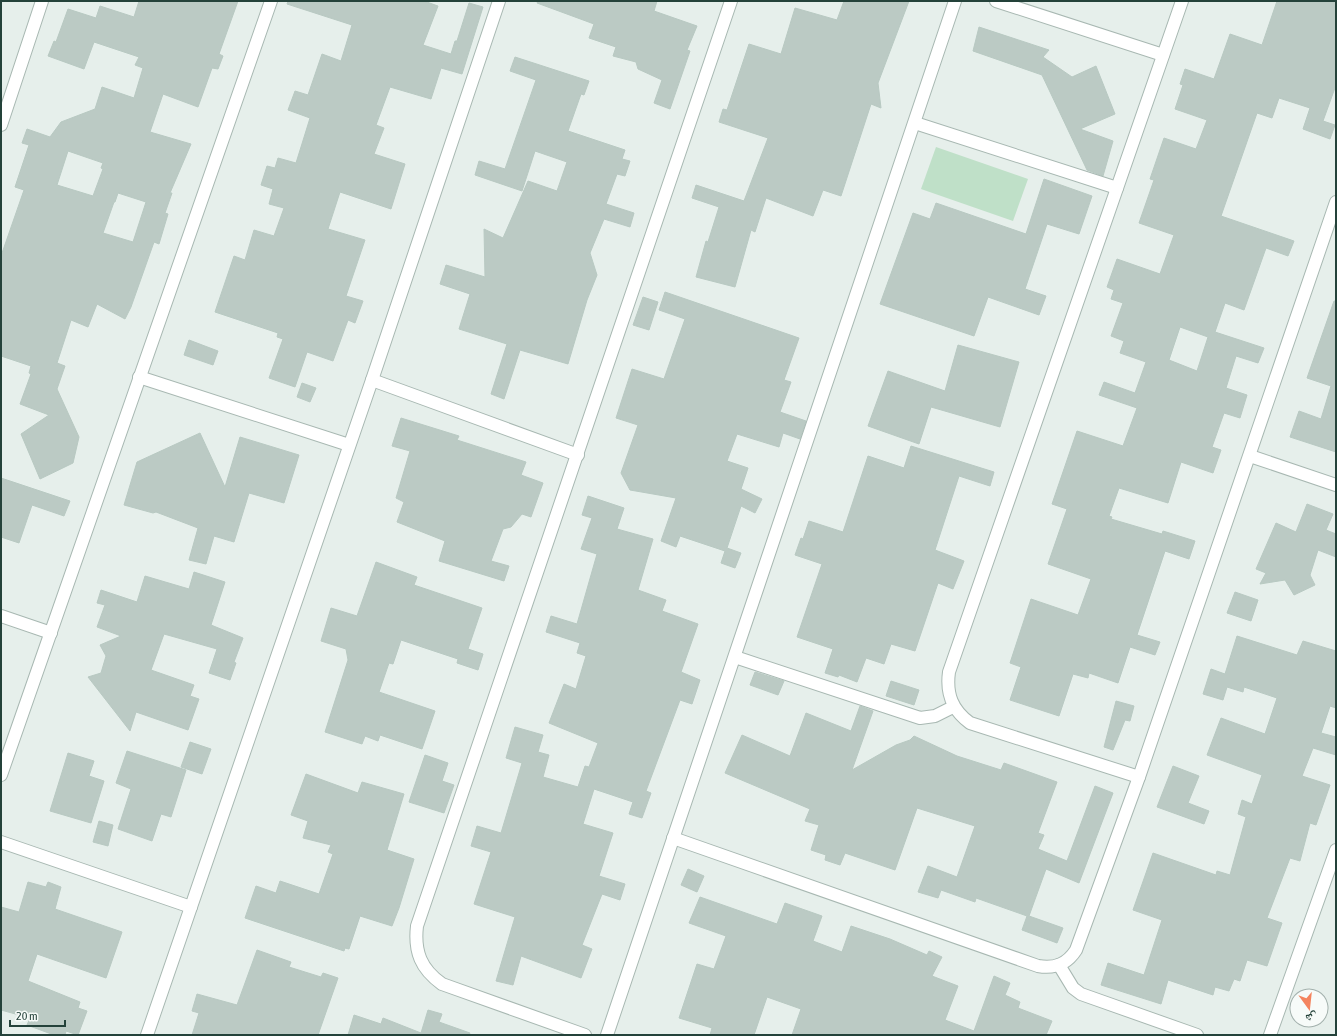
<svg xmlns="http://www.w3.org/2000/svg" width="1337" height="1036" font-family="'Asap Condensed','Noto Naskh Arabic',sans-serif">
	<style>
		.green { fill: #bfe0c8 }
		.building { fill: #bbcac4; stroke: #b8c9c2; fill-rule: evenodd }
		.lines { fill: none; stroke-linecap: round; stroke-linejoin: round }
		.minor-casing { stroke: #a8b8b2; stroke-width: 14 }
		.minor { stroke: #fff; stroke-width: 12 }
	</style>
	<rect width="100%" height="100%" fill="#e6efeb"/>
	<polygon class="green" points="936,147 1028,179 1013,221 921,189"/>
	<g class="building">
		<path d="M139,1H238L219,54L223,56L218,69L212,68L198,107L163,94L150,132L191,144L170,193H172L165,213L168,214L159,244L154,242L131,307L125,319L97,304L88,327L71,320L57,363L65,366L57,389L79,437L73,463L40,479L21,434L49,415L20,404L31,374L29,373L31,366L1,356V256L24,190L15,187L29,145L22,143L27,129L50,137L61,122L95,109L102,87L134,98L143,68L135,65L139,57L94,42L84,69L48,56L54,41L56,42L68,9L96,18L100,6L134,17ZM68,151L103,163L101,168L103,169L93,196L57,185ZM118,193L146,202L133,242L103,233L114,202H115Z"/>
		<polygon points="288,1 424,1 438,6 423,45 451,54 455,41 457,41 469,3 483,7 462,74 441,68 431,99 390,87 376,125 384,128 374,154 405,164 391,209 340,192 328,229 365,240 346,296 363,301 355,323 348,320 333,361 307,352 295,387 269,378 283,339 277,337 278,333 215,312 234,256 245,260 254,230 274,236 284,208 269,204 273,189 261,185 267,166 275,168 278,158 296,163 310,118 288,110 295,91 308,95 322,54 341,61 352,25 287,4"/>
		<polygon points="538,1 657,1 654,11 697,26 687,50 690,51 670,109 654,103 662,80 638,69 636,62 613,56 616,47 589,38 594,24 537,3"/>
		<polygon points="844,1 909,1 878,83 881,108 871,104 841,196 823,190 813,216 766,198 755,232 751,230 735,287 696,277 706,241 708,242 719,207 692,198 696,185 744,201 768,138 719,122 723,109 727,110 749,44 781,54 795,8 837,20"/>
		<path d="M1277,1H1336V85L1323,121L1335,125L1330,139L1303,129L1310,108L1279,98L1272,118L1257,113L1221,216L1294,241L1288,256L1266,248L1244,310L1225,303L1215,332L1264,348L1258,363L1236,356L1226,388L1247,395L1240,418L1224,413L1212,447L1221,450L1213,473L1181,462L1168,503L1119,488L1109,516L1112,517L1111,519L1162,534L1163,531L1195,541L1189,559L1165,551L1137,635L1160,642L1155,655L1130,647L1118,683L1089,673L1088,678L1073,674L1059,716L1010,700L1021,667L1010,663L1031,599L1078,615L1091,579L1048,564L1067,509L1052,504L1077,431L1123,446L1137,408L1099,395L1104,382L1135,393L1146,362L1120,353L1124,341L1111,336L1123,303L1111,299L1114,290L1107,287L1117,259L1160,274L1174,235L1139,223L1154,180L1150,179L1164,138L1196,149L1207,120L1175,109L1183,85L1180,84L1185,69L1214,79L1230,34L1262,45ZM1180,327L1208,337L1197,371L1169,360Z"/>
		<polygon points="979,27 1049,50 1043,57 1072,77 1096,66 1115,114 1080,129 1113,141 1103,176 1087,170 1042,75 973,51"/>
		<polygon points="515,57 589,81 584,95 581,94 568,131 625,150 622,159 630,161 625,176 617,174 606,204 634,213 630,227 604,219 590,253 597,275 587,300 568,364 520,350 504,399 491,394 507,344 459,329 470,294 440,284 446,265 485,277 484,229 503,238 528,181 557,191 567,162 535,151 522,191 475,175 479,161 505,169 536,80 510,71"/>
		<polygon points="1044,179 1092,196 1079,234 1047,224 1025,289 1046,296 1039,315 988,297 974,336 880,304 913,213 930,219 936,203 1026,234"/>
		<polygon points="665,292 799,338 784,380 791,382 780,412 806,421 800,439 783,433 779,447 737,434 727,461 748,468 741,489 762,499 755,513 741,506 727,548 741,553 735,568 721,563 725,551 680,536 676,547 661,541 676,498 630,490 621,473 638,425 616,418 632,369 664,379 685,319 659,310"/>
		<polygon points="643,297 658,302 649,330 633,325"/>
		<polygon points="1334,301 1336,301 1336,452 1290,437 1299,411 1321,419 1331,386 1307,378"/>
		<polygon points="189,340 218,351 213,365 184,355"/>
		<polygon points="958,345 1019,362 1000,427 931,407 919,444 868,426 888,371 945,391"/>
		<polygon points="302,383 316,388 310,402 297,397"/>
		<polygon points="401,418 459,436 457,440 526,462 521,475 543,483 531,517 522,514 511,527 503,529 491,561 509,566 504,581 439,561 445,541 397,522 404,502 396,498 410,451 392,446"/>
		<polygon points="200,433 225,487 240,437 299,455 284,503 249,493 234,542 214,536 206,564 189,560 198,528 156,512 153,513 124,505 137,462"/>
		<polygon points="911,446 994,472 990,486 959,476 935,550 964,561 953,589 938,583 915,651 891,644 884,664 866,658 857,682 839,675 838,677 825,673 833,649 797,637 822,564 795,555 801,538 803,539 809,521 843,532 868,456 904,468"/>
		<polygon points="1,478 70,501 64,516 32,505 19,543 1,537"/>
		<polygon points="588,496 624,508 617,529 653,539 638,590 666,600 662,611 698,624 681,672 700,680 692,704 680,700 646,791 651,793 642,818 629,814 633,802 594,789 583,824 613,833 599,876 625,884 620,900 602,894 582,945 592,949 581,978 521,956 513,985 496,981 515,917 474,904 491,852 471,846 477,826 501,833 522,763 506,758 515,727 543,735 538,752 549,755 543,777 578,787 585,766 589,767 598,743 549,723 564,684 576,689 586,656 577,653 580,643 546,632 551,616 577,624 597,554 581,549 592,518 582,515"/>
		<polygon points="1307,504 1333,514 1326,530 1336,534 1336,557 1318,550 1310,575 1315,585 1294,595 1285,580 1260,584 1266,573 1256,569 1276,523 1296,532"/>
		<polygon points="376,562 417,577 414,585 482,608 468,649 483,654 478,670 457,663 458,659 401,640 393,664 389,663 379,692 435,711 422,749 380,735 378,741 365,736 362,744 325,732 348,660 346,649 321,641 331,608 357,616"/>
		<polygon points="194,572 225,582 211,625 243,638 234,662 236,663 230,680 209,673 217,649 164,634 151,670 194,685 190,696 199,699 188,730 136,712 130,731 88,677 101,673 106,656 100,645 121,636 97,627 105,605 97,603 101,590 137,602 145,576 189,589"/>
		<polygon points="1235,592 1258,600 1251,621 1227,613"/>
		<polygon points="1237,636 1297,655 1303,641 1336,651 1336,708 1330,706 1321,733 1336,737 1336,755 1313,748 1302,776 1330,785 1316,825 1310,823 1300,861 1290,858 1267,918 1282,923 1267,966 1247,960 1240,981 1234,979 1229,991 1215,987 1213,995 1168,980 1161,1004 1101,985 1108,963 1144,975 1162,920 1133,910 1153,853 1216,875 1217,871 1230,875 1246,817 1238,814 1242,800 1252,804 1262,775 1207,755 1221,718 1265,734 1277,698 1244,687 1243,692 1227,687 1223,700 1203,694 1211,669 1225,674"/>
		<polygon points="755,672 784,681 778,695 750,685"/>
		<polygon points="891,681 919,690 914,705 886,696"/>
		<polygon points="1116,701 1134,706 1130,721 1125,720 1113,750 1104,747"/>
		<polygon points="860,706 873,711 852,770 896,745 910,740 914,736 957,756 1001,770 1004,763 1057,782 1038,833 1044,835 1038,849 1067,861 1095,786 1113,793 1079,883 1046,869 1029,916 1063,928 1057,943 1022,930 1027,916 976,898 975,902 941,890 938,898 918,892 928,866 957,877 975,826 917,808 895,870 845,853 840,865 825,860 826,855 811,850 819,825 805,821 810,809 725,773 742,735 790,756 806,713 851,731"/>
		<polygon points="190,742 211,749 202,774 181,767"/>
		<polygon points="127,751 186,770 171,817 161,814 152,841 118,829 131,789 116,783"/>
		<polygon points="68,753 94,761 89,776 104,781 91,823 50,811"/>
		<polygon points="425,755 448,763 442,781 454,785 444,813 409,802"/>
		<polygon points="1173,766 1199,776 1188,803 1209,811 1204,824 1157,807"/>
		<polygon points="306,774 358,793 362,782 404,794 387,850 414,859 399,908 392,926 360,916 349,949 345,948 344,951 245,918 256,886 276,893 280,881 319,894 333,854 328,852 331,845 303,838 308,821 291,815"/>
		<polygon points="99,821 113,825 108,846 93,842"/>
		<polygon points="688,869 704,876 697,892 681,885"/>
		<polygon points="28,882 46,887 48,882 61,887 55,909 122,932 106,978 37,954 28,981 80,1002 78,1008 87,1011 78,1035 66,1031 65,1035 54,1035 27,1025 30,1018 1,1010 1,907 19,912"/>
		<polygon points="700,897 777,924 785,903 822,916 813,941 842,952 851,926 890,939 927,955 929,951 942,957 932,976 958,986 945,1020 974,1031 994,976 1010,983 1005,995 1020,1002 1018,1008 1052,1021 1046,1035 792,1035 801,1009 767,997 754,1035 710,1035 712,1028 679,1018 697,964 714,969 726,936 689,923"/>
		<polygon points="257,950 291,962 289,967 321,977 323,973 338,978 318,1035 192,1035 199,1013 192,1011 197,994 237,1005"/>
		<polygon points="428,1010 442,1014 439,1022 470,1033 469,1035 348,1035 354,1015 381,1024 383,1018 421,1033"/>
	</g>
	<g class="lines">
		<defs>
			<g id="minor">
				<polyline points="996,1 1163,55"/>
				<polyline points="915,123 1117,188"/>
				<polyline points="1,125 42,1"/>
				<polyline points="139,377 349,445"/>
				<polyline points="372,380 578,455"/>
				<polyline points="1250,456 1336,485"/>
				<polyline points="1,616 51,633"/>
				<polyline points="735,657 920,718 935,716 953,707"/>
				<polyline points="1,775 271,1"/>
				<path d="M1139,777L970,723C952,710 946,694 949,672L1182,1"/>
				<path d="M673,838L1038,966C1055,969 1067,964 1076,950L1139,777L1336,202"/>
				<polyline points="1,842 191,907"/>
				<polyline points="1059,965 1073,988 1081,994 1197,1035"/>
				<polyline points="147,1035 372,380 499,1"/>
				<path d="M585,1035L442,984C421,969 414,952 417,926L731,1"/>
				<polyline points="607,1035 955,1"/>
				<polyline points="1270,1035 1336,850"/>
			</g>
		</defs>
		<use href="#minor" class="minor-casing"/>
		<use href="#minor" class="minor"/>
	</g>
	<rect width="1337" height="1036" fill="none" stroke="#24423a" stroke-width="4"/>
	<g transform="translate(1309 1008) rotate(165)"><circle r="19" fill="#f7fbf9" stroke="#a3b1ad"/>
	<path d="M0-3L7 15L0 10L-7 15Z" fill="#f4845f"/>
	<text y="-6" font-size="11" font-weight="bold" text-anchor="middle" fill="#24423a">ش</text>
	</g>
	<path d="M10 1020v6h55v-6" fill="none" stroke="#24423a" stroke-width="2"/>
	<text x="16" y="1020" font-size="12" fill="#24423a" stroke="#f7fbf9" stroke-width="3" paint-order="stroke">20 m</text>
</svg>
